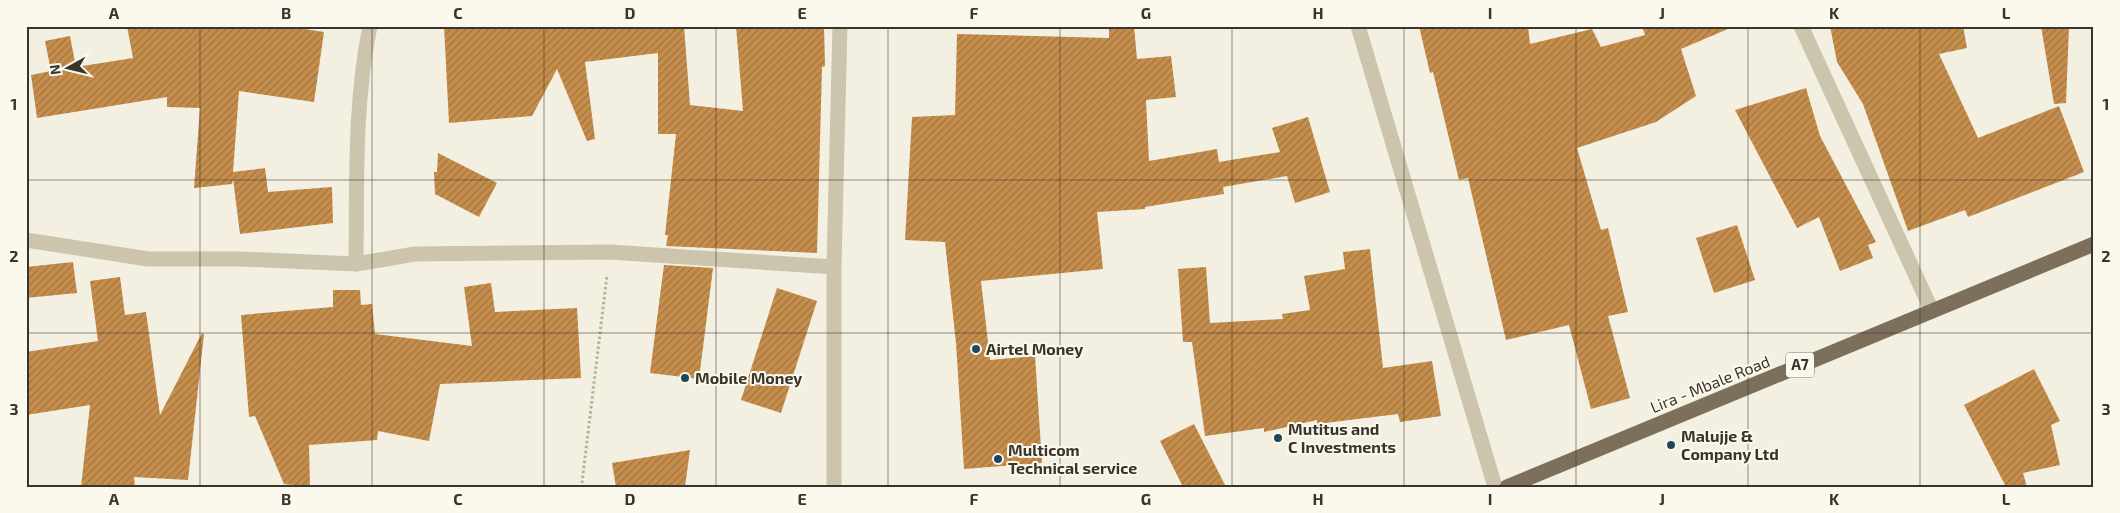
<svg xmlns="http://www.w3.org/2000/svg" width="2120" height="513" font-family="'Exo 2',sans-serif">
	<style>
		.building { fill: url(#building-hatch) }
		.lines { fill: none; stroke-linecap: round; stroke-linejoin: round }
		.path { stroke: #b8af96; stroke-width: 3; stroke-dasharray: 2.5 2.5; stroke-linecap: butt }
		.street { stroke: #ccc4ac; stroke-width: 15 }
		.primary { stroke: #7c705c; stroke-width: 15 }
		.grid { fill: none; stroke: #3a342b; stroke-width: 1; stroke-opacity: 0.55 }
		.poi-dot { fill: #20465c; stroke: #fbf8ee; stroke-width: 2 }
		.labels { text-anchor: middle; stroke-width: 4; stroke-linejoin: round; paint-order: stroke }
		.shield { fill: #fbf8ee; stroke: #746f66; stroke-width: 1 }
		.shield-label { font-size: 15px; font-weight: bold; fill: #3a342b }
		.poi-label { font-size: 16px; font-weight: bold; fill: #3a342b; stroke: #fbf8ee; text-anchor: start }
		.street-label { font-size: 16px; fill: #3a342b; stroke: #fbf8ee }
		.neatline { fill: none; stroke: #3a342b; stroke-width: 2 }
		.grid-label { font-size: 16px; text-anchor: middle; font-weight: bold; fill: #3a342b }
	</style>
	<defs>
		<pattern id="building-hatch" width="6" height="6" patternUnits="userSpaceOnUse" patternTransform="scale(1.25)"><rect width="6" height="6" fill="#c68e4d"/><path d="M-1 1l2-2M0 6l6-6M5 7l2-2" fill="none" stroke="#a27540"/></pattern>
	</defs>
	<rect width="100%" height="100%" fill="#f3f0e1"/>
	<g class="building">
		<polygon points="127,26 285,26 324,32 314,102 239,91 233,172 265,168 268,192 332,187 333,223 240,234 233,179 232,184 194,188 200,108 167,107 167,97 37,118 31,75 51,71 45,41 70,36 76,67 133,58"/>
		<polygon points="444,26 684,26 690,105 743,111 736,26 824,26 825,66 822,67 817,253 666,246 668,235 665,235 676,134 658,134 658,53 585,62 595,139 587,141 557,69 532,116 449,123"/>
		<polygon points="1109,26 1134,26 1137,59 1171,56 1176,97 1146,100 1149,161 1217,149 1219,162 1280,152 1272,128 1308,117 1330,192 1295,203 1287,176 1223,187 1224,194 1145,207 1145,209 1097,212 1103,269 981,281 990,360 1035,356 1042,463 964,469 956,343 945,242 905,240 912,117 955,115 957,34 1109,38"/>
		<polygon points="1419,26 1528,26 1530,44 1592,29 1601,47 1645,35 1642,26 1735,26 1681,49 1696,96 1656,122 1577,148 1601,230 1608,228 1628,312 1608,316 1630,398 1591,409 1569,325 1506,340 1468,178 1459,180 1433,72 1430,73"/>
		<polygon points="1830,26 1963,26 1967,48 1939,54 1978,138 2059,106 2084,172 1968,217 1965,210 1908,231 1863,104 1837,62"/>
		<polygon points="2041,26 2069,26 2066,103 2054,104"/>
		<polygon points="1806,88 1820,136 1876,242 1868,245 1873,258 1840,271 1819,217 1797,228 1735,110"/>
		<polygon points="438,153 497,183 479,217 435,194 434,172 437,172"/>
		<polygon points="1737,225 1755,280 1714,293 1696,238"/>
		<polygon points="1370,249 1383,368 1432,361 1441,416 1400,422 1398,414 1317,424 1317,420 1264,432 1264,428 1205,436 1192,342 1183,342 1178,269 1206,267 1210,323 1283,319 1282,314 1310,310 1304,276 1345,269 1343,252"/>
		<polygon points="73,262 77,293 26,298 26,267"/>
		<polygon points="664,265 713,268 699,379 650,373"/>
		<polygon points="120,277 125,315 146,312 160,415 202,333 204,334 188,480 134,477 135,487 81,487 90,405 26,415 26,352 98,341 90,281"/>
		<polygon points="491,283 495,312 577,308 581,378 440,384 429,441 378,431 377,440 309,445 310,487 284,484 255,416 249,417 241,315 333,307 333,290 360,290 361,305 372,304 375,334 472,346 464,287"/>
		<polygon points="777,288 817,301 781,413 741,400"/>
		<polygon points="2034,369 2060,421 2051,425 2060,465 2023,473 2027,487 2006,487 1964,405"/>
		<polygon points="1194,424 1226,487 1183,487 1160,441"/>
		<polygon points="690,450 685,487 616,487 612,463"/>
	</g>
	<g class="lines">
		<polyline class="path" points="582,483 607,275"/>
		<g class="street">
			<polyline points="1358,26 1495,487"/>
			<polyline points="1801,26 1932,311"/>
			<polyline points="26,240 148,259 240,259 356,264 415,254 610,252 834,267"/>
			<path d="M356,264C357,185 354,104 370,26"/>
			<polyline points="834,487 834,267 840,26"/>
		</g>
		<polyline class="primary" points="1507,487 2094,244"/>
	</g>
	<path class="grid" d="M200,26V487M372,26V487M544,26V487M716,26V487M888,26V487M1060,26V487M1232,26V487M1404,26V487M1576,26V487M1748,26V487M1920,26V487M26,180H2094M26,333H2094"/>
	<g class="poi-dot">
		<circle cx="976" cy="349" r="5"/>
		<circle cx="685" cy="378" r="5"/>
		<circle cx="1278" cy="438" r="5"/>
		<circle cx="1671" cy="445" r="5"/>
		<circle cx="998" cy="459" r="5"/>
	</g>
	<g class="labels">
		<rect class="shield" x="1786" y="352.5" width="28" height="25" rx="4"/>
		<g class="shield-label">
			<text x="1800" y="370">A7</text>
		</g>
		<g class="poi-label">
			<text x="986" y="355">Airtel Money</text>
			<text x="695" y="384">Mobile Money</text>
			<text x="1288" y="435">Mutitus and<tspan x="1288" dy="18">C Investments</tspan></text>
			<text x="1681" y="442">Malujje &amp;<tspan x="1681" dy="18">Company Ltd</tspan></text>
			<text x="1008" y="456">Multicom<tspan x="1008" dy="18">Technical service</tspan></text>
		</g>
		<g class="street-label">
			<text transform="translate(1710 384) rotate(-22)" y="6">Lira - Mbale Road</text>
		</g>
	</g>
	<rect width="2120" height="513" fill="none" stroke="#fbf8ee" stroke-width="55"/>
	<g transform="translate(68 68) rotate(262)" stroke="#fbf8ee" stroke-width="4" paint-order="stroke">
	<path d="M0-4L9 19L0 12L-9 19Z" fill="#3a342b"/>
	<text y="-8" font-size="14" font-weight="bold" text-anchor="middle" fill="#3a342b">N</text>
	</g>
	<rect x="28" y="28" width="2064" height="458" class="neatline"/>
	<g class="grid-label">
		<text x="114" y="19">A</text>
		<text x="286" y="19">B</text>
		<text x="458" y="19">C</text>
		<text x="630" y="19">D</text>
		<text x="802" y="19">E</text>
		<text x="974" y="19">F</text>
		<text x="1146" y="19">G</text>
		<text x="1318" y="19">H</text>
		<text x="1490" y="19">I</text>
		<text x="1662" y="19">J</text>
		<text x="1834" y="19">K</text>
		<text x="2006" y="19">L</text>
		<text x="14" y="110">1</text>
		<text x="2106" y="110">1</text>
		<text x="14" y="262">2</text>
		<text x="2106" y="262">2</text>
		<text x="14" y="415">3</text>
		<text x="2106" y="415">3</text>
		<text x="114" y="505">A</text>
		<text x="286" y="505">B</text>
		<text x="458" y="505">C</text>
		<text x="630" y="505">D</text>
		<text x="802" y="505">E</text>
		<text x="974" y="505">F</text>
		<text x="1146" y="505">G</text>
		<text x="1318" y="505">H</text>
		<text x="1490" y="505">I</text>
		<text x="1662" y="505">J</text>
		<text x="1834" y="505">K</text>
		<text x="2006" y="505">L</text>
	</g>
</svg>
